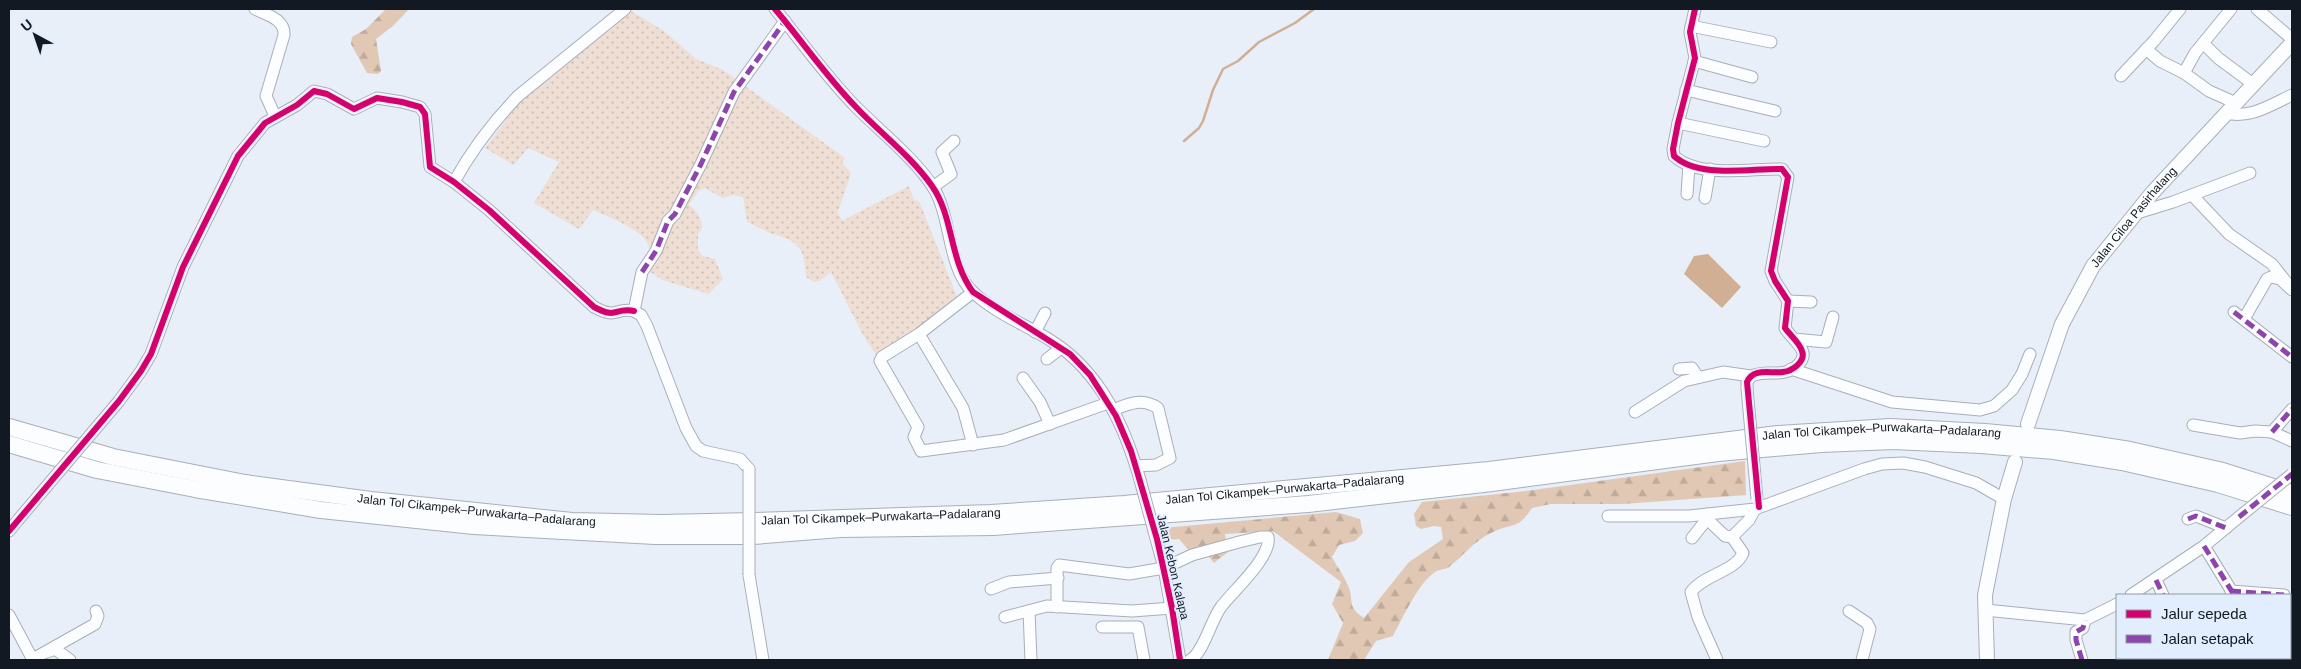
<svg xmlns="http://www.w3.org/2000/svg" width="2301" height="669" font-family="Arial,sans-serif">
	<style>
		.grass { fill: url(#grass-dots) }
		.forest { fill: url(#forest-firs) }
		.water { fill: #d0af95 }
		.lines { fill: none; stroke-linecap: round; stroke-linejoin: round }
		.stream { stroke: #d0af95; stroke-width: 2.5 }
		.minor-casing { stroke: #a9afb8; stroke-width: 13 }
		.major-casing { stroke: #a9afb8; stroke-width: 16 }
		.highway-casing { stroke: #a9afb8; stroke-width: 18 }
		.minor { stroke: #fcfdfe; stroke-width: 11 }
		.major { stroke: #fcfdfe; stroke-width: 14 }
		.highway { stroke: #fcfdfe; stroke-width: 16 }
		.minor-bridge-casing { stroke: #a9afb8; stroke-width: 13; stroke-linecap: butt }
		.minor-bridge { stroke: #fcfdfe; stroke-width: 11 }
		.quiet { stroke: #8e44ad; stroke-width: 5; stroke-dasharray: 10 5; stroke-linecap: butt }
		.cycleway-casing { stroke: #e2eefe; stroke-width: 9 }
		.cycleway { stroke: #d6006c; stroke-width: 6 }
		.labels { text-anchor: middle; stroke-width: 4; stroke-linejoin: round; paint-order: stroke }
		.street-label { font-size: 12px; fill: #121922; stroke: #e2eefe }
	</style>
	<defs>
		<pattern id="grass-dots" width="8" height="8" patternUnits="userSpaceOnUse" patternTransform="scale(1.25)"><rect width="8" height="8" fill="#eeded4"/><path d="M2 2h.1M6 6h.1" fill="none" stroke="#cbbeb6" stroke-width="1.8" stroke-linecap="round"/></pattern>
		<pattern id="forest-firs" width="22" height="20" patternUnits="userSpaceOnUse" patternTransform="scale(1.25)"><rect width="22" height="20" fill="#e1c8b5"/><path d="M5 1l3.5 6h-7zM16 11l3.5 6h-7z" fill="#c0ab9b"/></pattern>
	</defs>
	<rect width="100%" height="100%" fill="#e8eff8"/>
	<path class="grass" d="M629,10L664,31L696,59L723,70L845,158L842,163L851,173L838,212L842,221L909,186L914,200L919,201L958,299L909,336L876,355L863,335L831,272L820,281L814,282L806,277C804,251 802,243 777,235C767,233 757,226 747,222L743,197L733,195L722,198L705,188L698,191L689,205C698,212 702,218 702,229L698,234V250L703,256L715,259L723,279L709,294L662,280L649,271C648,265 649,252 649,247C645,230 608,217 593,210L579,229L534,203L559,162L528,148L514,165L485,148L518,104L568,59Z"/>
	<g class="forest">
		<polygon points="386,9 409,9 394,25 376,39 381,71 378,74 367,73 351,44 352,37 366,29"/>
		<path d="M1745,461L1746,495L1623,504H1551L1532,508C1517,531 1512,522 1491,533C1474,541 1463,556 1449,567C1445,570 1439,569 1435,572C1419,582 1402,619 1393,636L1376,641L1364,660H1328L1343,623L1332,604L1341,582L1273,531L1225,534L1228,552L1214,563L1202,549L1191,553L1179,539L1164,540L1163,528L1336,512L1360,519L1363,533L1355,541L1339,545L1332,557C1337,567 1345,577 1349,588C1354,604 1347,606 1364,618L1409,562L1443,539L1441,527L1434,526L1421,529L1416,526L1414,514L1422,502L1526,491Z"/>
	</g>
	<polygon class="water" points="1708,254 1741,287 1722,308 1684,274 1694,256"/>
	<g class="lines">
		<polyline class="stream" points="1184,141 1199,128 1203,121 1213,90 1223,69 1238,61 1259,42 1295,23 1314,9"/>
		<defs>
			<g id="minor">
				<path d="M255,9C267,15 285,19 284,35L266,96L275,116"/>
				<path d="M775,9C802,42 827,78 857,108C880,131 916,160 933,187C952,217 947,268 973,292C996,314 1027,325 1053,342C1101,373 1125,427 1140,480"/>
				<path d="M1695,9L1690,32L1695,58L1678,123L1673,149L1674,156C1699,179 1751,168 1782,169L1788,177L1771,271L1775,281L1788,301L1785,328C1790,336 1798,342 1802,350C1807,360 1794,370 1785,372C1774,375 1766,370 1751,376L1747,382V388"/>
				<polyline points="2257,9 2292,39"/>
				<polyline points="1691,26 1771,42"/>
				<polyline points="2203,43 2218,58 2253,84"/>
				<polyline points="2146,49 2160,61 2184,73 2209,91 2236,103"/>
				<polyline points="1694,61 1752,77"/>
				<polyline points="2184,73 2195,53 2231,9"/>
				<polyline points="2121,76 2154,41 2180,9"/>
				<polyline points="1686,90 1775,111"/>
				<path d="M2226,113C2250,119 2271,105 2292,95"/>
				<polyline points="1678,123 1764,141"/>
				<path d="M454,182C471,151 494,121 518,96L625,9"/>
				<polyline points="933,187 951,174 942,152 954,141"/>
				<polyline points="1687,194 1689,165"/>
				<polyline points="2192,195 2229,234 2272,264 2287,283"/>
				<polyline points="1705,198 1710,169"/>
				<polyline points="2137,213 2173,202 2250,173"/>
				<polyline points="973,292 919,334 882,357 880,361 918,427 914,437 921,451 1004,440 1108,403"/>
				<polyline points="1788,301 1811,302"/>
				<polyline points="2234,312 2292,357"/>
				<polyline points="2244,319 2267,279 2271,277 2280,279 2292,290"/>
				<polyline points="1035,332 1045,313"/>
				<polyline points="919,334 963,408 973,445"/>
				<polyline points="1794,339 1826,342 1833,317"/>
				<polyline points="1047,359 1061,348"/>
				<polyline points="1679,369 1692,368 1698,377"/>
				<polyline points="1791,369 1892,402 1980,410 1994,406 2012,390 2022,374 2030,354"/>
				<polyline points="1023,378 1040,402 1050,424"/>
				<path d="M119,401L141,371L151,354L183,267L238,156L265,123L297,105L314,91L327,94L354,109L377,98L402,102L420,107L425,114L430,167L454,182L489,210L594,307C618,320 614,307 634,311"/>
				<path d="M1113,410C1128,404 1142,397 1158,408L1170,458L1156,465L1136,466"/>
				<polyline points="1635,412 1684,381 1723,372 1751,376"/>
				<polyline points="2193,425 2240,433 2255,431 2272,432 2292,441"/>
				<polyline points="2272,432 2292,409"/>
				<polyline points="749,469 740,459 703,451 696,446 686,428 647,326 641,315 634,311 642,272 656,251 668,221 675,214 701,164 734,92 785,21"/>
				<path d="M1707,514V519L1725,536L1732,537L1743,553C1736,571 1703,575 1691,592L1698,617L1717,660"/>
				<polyline points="1608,516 1689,516 1755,509 1864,469 1882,464 1903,463 1925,467 1976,483 2004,499"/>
				<polyline points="2188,519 2196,516 2226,528"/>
				<polyline points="9,531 18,520"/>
				<polyline points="1154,531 1164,568 1180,660"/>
				<polyline points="1732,537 1749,520 1755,509"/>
				<polyline points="1692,538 1707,519"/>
				<polyline points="2204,546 2234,595"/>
				<polyline points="749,575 763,660"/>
				<polyline points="2156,580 2163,595"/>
				<polyline points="991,589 1009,582 1058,578"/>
				<polyline points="2231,591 2284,595"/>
				<polyline points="2131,595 2204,546 2239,517"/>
				<path d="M1057,607V568L1059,565L1129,574L1164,568L1192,555L1239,542L1260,537H1268C1272,557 1232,592 1221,607C1211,620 1203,654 1190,660"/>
				<polyline points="1985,610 2085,620 2117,604"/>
				<polyline points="1029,611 1031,660"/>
				<polyline points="1849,611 1867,623 1870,629 1862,660"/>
				<polyline points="9,615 33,660"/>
				<polyline points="1005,617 1047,606 1132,611 1172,608"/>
				<polyline points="1102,627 1138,627 1144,660"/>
				<polyline points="47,652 55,649 70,660"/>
				<polyline points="2273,658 2273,659"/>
				<polyline points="33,659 95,624 98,616 96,611"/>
				<polyline points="2082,660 2076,640 2076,632 2083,628 2085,620"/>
			</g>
			<g id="major">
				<path id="s1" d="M2028,424L2062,324L2093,266L2153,192L2292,43"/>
				<polyline points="1987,660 1985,595 2004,499 2015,462"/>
			</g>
			<g id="highway">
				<path id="s2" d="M9,427L113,457L245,483L371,500L572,521L661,523L753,521L991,513L1124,504L1489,470L1778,434L1890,427L1985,432L2060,439L2130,450L2223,471L2292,493"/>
				<polyline points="9,444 97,470 195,489 321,510 474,526 655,536 753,536 840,529 993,527 1308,504 1492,483 1718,453 1821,444 1893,441 1981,445 2054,451 2122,462 2218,484 2292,507"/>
			</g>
		</defs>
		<use href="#minor" class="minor-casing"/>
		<use href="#major" class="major-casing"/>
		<use href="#highway" class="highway-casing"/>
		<use href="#minor" class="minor"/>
		<use href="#major" class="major"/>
		<use href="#highway" class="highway"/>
		<defs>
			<g id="minor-bridge">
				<polyline points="1747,388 1757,499"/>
				<polyline points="749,469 749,575"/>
				<polyline points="1140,480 1154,531"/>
				<polyline points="2239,517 2292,474"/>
				<polyline points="18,520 119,401"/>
			</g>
		</defs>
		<use href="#minor-bridge" class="minor-bridge-casing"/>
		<use href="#minor-bridge" class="minor-bridge"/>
		<g class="quiet">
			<polyline points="642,272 656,251 668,221 675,214 701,164 734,92 785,21"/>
			<polyline points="2234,312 2292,357"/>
			<polyline points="2272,432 2292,409"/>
			<polyline points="2239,517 2292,474"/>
			<polyline points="2188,519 2196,516 2226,528"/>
			<polyline points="2204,546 2234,595"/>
			<polyline points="2156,580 2163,595"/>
			<polyline points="2231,591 2284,595"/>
			<polyline points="2273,658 2273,659"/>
			<polyline points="2082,660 2076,640 2076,632 2083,628 2085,620"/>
		</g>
		<defs>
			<g id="cycleway">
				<path d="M775,9C802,41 826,76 855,106C880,133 911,156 932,186C954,217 949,260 973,292L1070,354L1090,375L1116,416L1131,451L1157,539L1172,608L1180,660"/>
				<path d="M1695,9L1690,32L1695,58L1678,123L1673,149L1674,156C1699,179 1751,168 1782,169L1788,177L1771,271L1775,281L1788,301L1785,328C1790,335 1800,343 1802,351C1806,361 1793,371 1783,372C1771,374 1754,367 1747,382L1759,507"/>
				<path d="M9,531L119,401L141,371L151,354L183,267L238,156L265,123L297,105L314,91L327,94L354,109L377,98L402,102L420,107L425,114L430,167L454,182L489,210L594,307C618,320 614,307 634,311"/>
			</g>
		</defs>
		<use href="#cycleway" class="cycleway-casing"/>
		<use href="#cycleway" class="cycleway"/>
	</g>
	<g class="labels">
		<g class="street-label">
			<text dy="4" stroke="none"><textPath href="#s1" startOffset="235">Jalan Ciloa Pasirhalang</textPath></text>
			<text dy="4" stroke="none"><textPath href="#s2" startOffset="1886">Jalan Tol Cikampek–Purwakarta–Padalarang</textPath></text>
			<text dy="4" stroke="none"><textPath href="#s2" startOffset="1286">Jalan Tol Cikampek–Purwakarta–Padalarang</textPath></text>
			<text dy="4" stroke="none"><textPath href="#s2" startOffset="476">Jalan Tol Cikampek–Purwakarta–Padalarang</textPath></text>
			<text dy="4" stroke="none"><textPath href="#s2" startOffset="881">Jalan Tol Cikampek–Purwakarta–Padalarang</textPath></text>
			<text transform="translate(1173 567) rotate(77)" y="4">Jalan Kebon Kalapa</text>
		</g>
	</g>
	<rect width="2301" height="669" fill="none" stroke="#121922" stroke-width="20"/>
	<rect x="2116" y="594" width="175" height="65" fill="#e2eefe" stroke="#8f99a6"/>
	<rect x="2126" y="610" width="25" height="8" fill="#d6006c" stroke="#8f99a6"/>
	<text x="2161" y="619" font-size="15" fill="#121922">Jalur sepeda</text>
	<rect x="2126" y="635" width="25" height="8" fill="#8e44ad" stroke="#8f99a6"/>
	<text x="2161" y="644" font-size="15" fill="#121922">Jalan setapak</text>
	<g transform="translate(35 35) rotate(320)" stroke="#e2eefe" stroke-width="4" paint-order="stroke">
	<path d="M0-4L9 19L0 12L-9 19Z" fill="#121922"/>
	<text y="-8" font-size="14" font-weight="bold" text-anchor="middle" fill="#121922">U</text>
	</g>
</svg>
